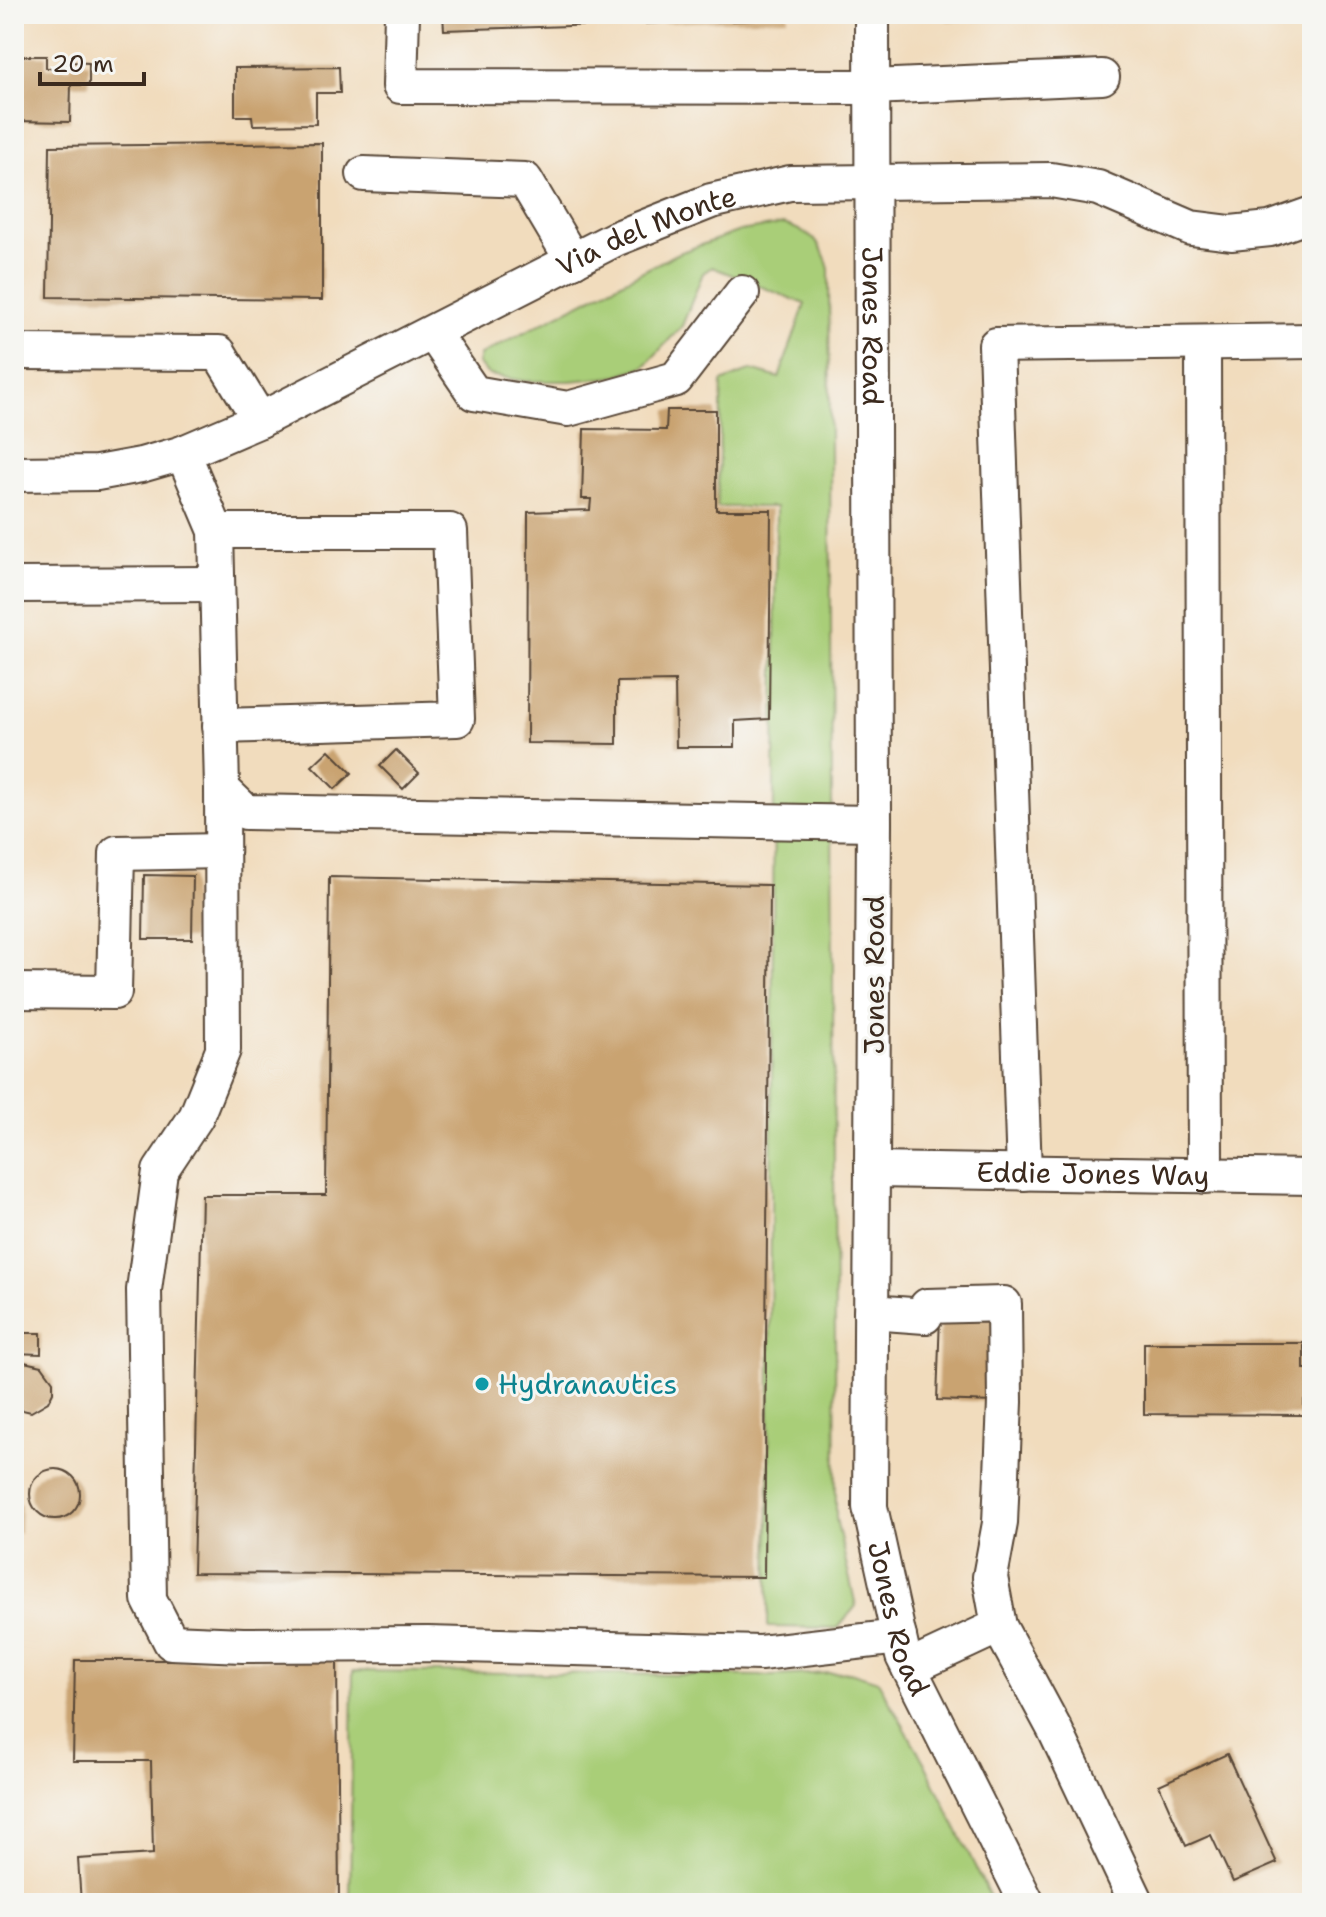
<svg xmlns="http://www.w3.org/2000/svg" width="1326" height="1917" font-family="'Shantell Sans',sans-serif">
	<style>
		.green { fill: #a9ce78; stroke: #727c4b; stroke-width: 2 }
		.building { fill: #c9a371 }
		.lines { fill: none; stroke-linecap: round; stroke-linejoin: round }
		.minor-casing { stroke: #564536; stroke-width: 38 }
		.minor { stroke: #fff; stroke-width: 34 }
		.culture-dot { fill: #0f9aa8; stroke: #f6f6f2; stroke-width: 3 }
		.labels { text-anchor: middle; stroke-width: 6; stroke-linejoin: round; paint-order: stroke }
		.street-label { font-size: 28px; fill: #3b2a1e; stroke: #f6f6f2 }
		.culture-label { font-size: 28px; fill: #0d838f; stroke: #f6f6f2; text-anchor: start }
	</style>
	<rect width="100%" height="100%" fill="#f6f6f2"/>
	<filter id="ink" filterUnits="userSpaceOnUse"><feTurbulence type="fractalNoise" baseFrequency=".0125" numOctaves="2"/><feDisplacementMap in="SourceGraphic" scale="16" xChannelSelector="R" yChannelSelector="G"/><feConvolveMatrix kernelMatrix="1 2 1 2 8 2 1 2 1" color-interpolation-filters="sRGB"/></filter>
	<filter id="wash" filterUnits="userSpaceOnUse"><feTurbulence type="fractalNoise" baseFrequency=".006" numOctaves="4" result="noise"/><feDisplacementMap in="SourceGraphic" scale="32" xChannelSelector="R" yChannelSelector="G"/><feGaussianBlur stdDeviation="1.8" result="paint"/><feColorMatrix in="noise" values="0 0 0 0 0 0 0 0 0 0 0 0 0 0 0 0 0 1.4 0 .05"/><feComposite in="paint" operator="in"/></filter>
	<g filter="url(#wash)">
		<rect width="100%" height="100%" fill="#f1dcbd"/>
		<g class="green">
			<path d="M784,224C812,234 821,239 829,269L836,1519L856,1606L838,1628L768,1627L776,507H717L722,382L751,370L779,378L805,304L712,267L703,273L682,326L645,366L612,377L570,381H524L489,375L478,364L480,355L676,254L740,231Z"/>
			<polygon points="353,1671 771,1676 850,1672 878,1681 924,1762 993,1903 350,1903"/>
		</g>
		<g id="blocks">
			<g class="building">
				<polygon points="443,14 788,14 788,19 444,30"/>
				<rect x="947" y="14" width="163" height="7"/>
				<polygon points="14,56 46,56 46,68 71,68 71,62 89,63 89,85 71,85 70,122 14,121"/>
				<polygon points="339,67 340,93 316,93 316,124 253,125 252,116 235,116 235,68"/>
				<polygon points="322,143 322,300 48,297 50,146"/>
				<polygon points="667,410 716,410 716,510 771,510 769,719 735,721 735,747 676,747 675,681 617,682 617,744 527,743 528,512 590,510 591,499 582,499 584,429 666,430"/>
				<polygon points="329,750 352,773 335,789 312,766"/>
				<polygon points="396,750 419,773 403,789 380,766"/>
				<polygon points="144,875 193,876 192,939 143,939"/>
				<polygon points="329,877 770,885 764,1577 193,1573 202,1195 326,1195"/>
				<polygon points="940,1316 996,1317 994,1402 937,1400"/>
				<polygon points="14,1333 41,1333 41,1354 14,1353"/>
				<polygon points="1144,1343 1304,1343 1304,1369 1312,1369 1312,1400 1304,1400 1304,1415 1144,1414"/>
				<polygon points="24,1362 42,1366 53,1381 53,1392 48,1402 31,1412 14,1408 14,1366"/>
				<circle cx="55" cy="1494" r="25"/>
				<polygon points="14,1504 21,1504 20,1533 14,1533"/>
				<polygon points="75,1660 337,1660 339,1903 81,1903 78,1859 153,1854 151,1761 73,1761"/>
				<polygon points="1227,1754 1277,1863 1233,1882 1211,1835 1186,1846 1159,1785"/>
			</g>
		</g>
	</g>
	<g filter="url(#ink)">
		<use href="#blocks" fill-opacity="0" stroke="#564536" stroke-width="2"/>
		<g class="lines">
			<defs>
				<g id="minor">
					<polyline points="402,14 400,86 872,87 1102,77"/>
					<path id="s1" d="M872,14L874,823L870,1507L903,1656L1027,1903"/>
					<polyline points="364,174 525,180 573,261"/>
					<polyline points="433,333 474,393 568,409 676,379 742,293"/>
					<polyline points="1203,343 1205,1176"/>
					<polyline points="14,352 219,353 260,420"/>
					<polyline points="183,453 216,531 222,789 223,1050 196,1117 160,1171 144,1290 149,1599 171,1642 243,1645 428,1644 760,1653 899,1637"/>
					<path id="s2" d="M14,474L97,473L141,465L183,453L260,420L615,239L711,201L790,183L1051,180L1098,188L1191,228L1231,233L1270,229L1312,214"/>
					<polyline points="216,531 450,531 457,719 220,726"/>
					<polyline points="14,585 217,584"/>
					<polyline points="222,789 246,812 874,823"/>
					<polyline points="14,991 114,992 117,853 222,851"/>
					<path id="s3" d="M873,1170L1312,1177"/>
					<polyline points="1024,1173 996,345 1312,341"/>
					<polyline points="871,1312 925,1316 927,1306 1004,1304 1005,1402 1000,1523 990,1577 999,1626 1055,1730 1137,1903"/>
					<polyline points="909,1668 999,1626"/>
				</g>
			</defs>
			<use href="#minor" class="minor-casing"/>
			<use href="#minor" class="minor"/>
		</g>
	</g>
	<circle class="culture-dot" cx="482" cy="1384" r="8"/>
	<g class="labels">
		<g class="street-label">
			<text dy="10" stroke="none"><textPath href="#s2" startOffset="686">Via del Monte</textPath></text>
			<text dy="10" stroke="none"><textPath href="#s1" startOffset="312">Jones Road</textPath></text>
			<text transform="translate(874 975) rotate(-90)" y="10">Jones Road</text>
			<text dy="10" stroke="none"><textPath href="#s3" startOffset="220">Eddie Jones Way</textPath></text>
			<text dy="10" stroke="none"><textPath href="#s1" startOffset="1608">Jones Road</textPath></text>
		</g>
		<g class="culture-label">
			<text x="498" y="1394">Hydranautics</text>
		</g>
	</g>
	<rect width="1326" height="1917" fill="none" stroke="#f6f6f2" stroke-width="48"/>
	<path d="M40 72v12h104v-12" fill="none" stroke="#3b2a1e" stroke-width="4"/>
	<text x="52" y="72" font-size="24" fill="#3b2a1e" stroke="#f6f6f2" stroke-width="6" paint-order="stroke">20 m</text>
</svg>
